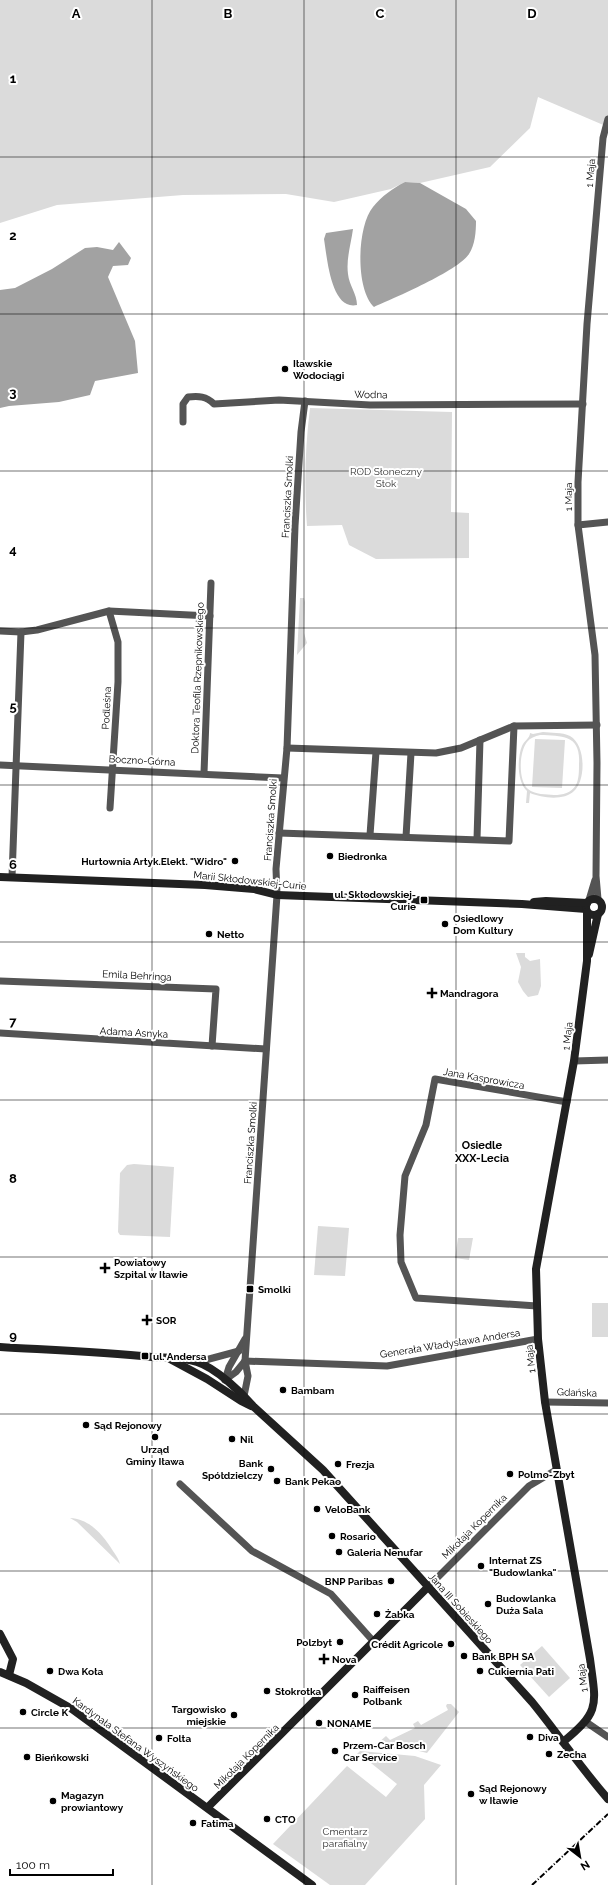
<svg xmlns="http://www.w3.org/2000/svg" width="608" height="1885" font-family="Raleway,sans-serif">
	<style>
		.green { fill: #dbdbdb; fill-rule: evenodd }
		.water { fill: #a2a2a2 }
		.lines { fill: none; stroke-linecap: round; stroke-linejoin: round }
		.street { stroke: #545454; stroke-width: 7 }
		.secondary { stroke: #212121; stroke-width: 8 }
		.rail { stroke: #000; stroke-width: 2; stroke-dasharray: 6 2 1 2; stroke-linecap: butt }
		.grid { fill: none; stroke: #000; stroke-width: 1; stroke-opacity: 0.55 }
		.poi-dot { fill: #000; stroke: #fff; stroke-width: 1.5 }
		.labels { text-anchor: middle; stroke-width: 4; stroke-linejoin: round; paint-order: stroke }
		.street-label { font-size: 10px; fill: #000; stroke: #fff }
		.poi-label { font-size: 10px; font-weight: bold; fill: #000; stroke: #fff; text-anchor: start }
		.park-label { font-size: 10px; fill: #323232; stroke: #fff }
		.neighbourhood-label { font-size: 11px; font-weight: bold; fill: #000; stroke: #fff }
		.grid-label { font-size: 13px; text-anchor: middle; font-weight: bold; fill: #000; stroke: #fff; stroke-width: 4; stroke-linejoin: round; paint-order: stroke }
	</style>
	<rect width="100%" height="100%" fill="#fff"/>
	<g class="green">
		<polygon points="0,0 608,0 608,127 538,97 530,128 490,167 420,183 405,182 391,189 334,202 286,194 183,195 57,205 0,223"/>
		<path d="M310,408L452,412L451,512L469,513V558L376,559L349,545L342,525L307,526C304,487 305,448 310,408Z"/>
		<polygon points="300,598 304,598 305,602 304,633 307,643 297,655"/>
		<path d="M543,732C551,733 562,732 570,736C586,745 586,780 574,791C564,801 542,798 530,793L529,803H526L527,791C517,782 517,758 522,746C524,741 530,738 530,733L533,734ZM540,735C563,736 581,735 579,764C579,771 579,779 576,785C571,793 563,795 554,795C546,794 535,795 528,789C518,780 519,752 527,742C530,738 535,736 540,735Z"/>
		<polygon points="535,739 565,740 562,788 532,787"/>
		<polygon points="516,953 525,953 525,957 530,961 540,959 541,986 538,995 528,997 523,991 518,982 521,967"/>
		<polygon points="134,1164 174,1167 170,1237 120,1235 118,1232 120,1173 127,1165"/>
		<polygon points="318,1226 349,1228 345,1276 314,1275"/>
		<polygon points="458,1238 473,1238 469,1260 455,1258"/>
		<rect x="592" y="1303" width="16" height="34"/>
		<path d="M70,1518C90,1519 103,1535 113,1551C116,1555 119,1560 120,1564L77,1522Z"/>
		<polygon points="542,1646 570,1678 549,1697 520,1665"/>
		<polygon points="447,1704 451,1704 459,1712 427,1753 415,1750 365,1747 378,1743 386,1736 390,1740 415,1728 413,1724 418,1721 421,1725 448,1710 446,1706"/>
		<polygon points="360,1751 415,1756 441,1765 424,1785 425,1819 365,1885 330,1885 273,1844 347,1766 386,1797 397,1784 361,1755 356,1757 356,1755"/>
	</g>
	<g class="water">
		<path d="M405,182L420,183L466,209L476,221C476,232 475,245 469,254C458,271 394,298 374,307C355,289 357,226 373,207C382,196 393,188 405,182Z"/>
		<path d="M353,229C351,244 346,259 348,274C349,285 357,294 357,305C331,311 327,257 324,239L326,233Z"/>
		<polygon points="119,242 131,258 128,265 113,266 108,277 135,341 138,373 95,381 90,395 59,402 9,406 0,408 0,290 15,288 52,269 85,248 97,247 113,250"/>
	</g>
	<g class="lines">
		<g class="street">
			<path d="M183,422V404L188,397C199,396 206,396 214,404L279,400L370,405L583,404"/>
			<polyline points="578,525 608,522"/>
			<polyline points="109,611 118,642 118,682 110,808"/>
			<polyline points="0,631 21,632 37,630 109,611 210,616"/>
			<polyline points="287,748 436,753 461,748 514,726 597,725"/>
			<polyline points="0,765 283,778"/>
			<polyline points="204,773 211,583"/>
			<polyline points="279,833 509,841 514,726"/>
			<polyline points="370,835 376,752"/>
			<polyline points="406,837 411,753"/>
			<polyline points="477,839 480,740"/>
			<polyline points="12,877 21,632"/>
			<polyline points="598,899 596,876 597,763 595,655 578,525 578,482 587,324 603,138 608,119"/>
			<polyline points="589,900 595,880"/>
			<polyline points="0,981 216,989 212,1046"/>
			<polyline points="0,1033 266,1049"/>
			<polyline points="574,1061 608,1060"/>
			<polyline points="537,1306 416,1298 401,1262 400,1235 405,1176 426,1125 435,1079 567,1102"/>
			<polyline points="245,1361 387,1366 538,1339"/>
			<polyline points="198,1362 239,1351"/>
			<polyline points="225,1380 229,1367 245,1339"/>
			<polyline points="225,1380 236,1372 245,1361"/>
			<polyline points="244,1396 248,1376 245,1361 277,895 276,869 287,748 295,526 301,432 305,401"/>
			<polyline points="545,1402 608,1403"/>
			<polyline points="180,1484 252,1551 331,1594 374,1642"/>
			<polyline points="428,1587 529,1486 556,1470"/>
			<polyline points="586,1722 608,1737"/>
		</g>
		<g class="secondary">
			<polyline points="0,877 205,885 254,889 277,895 522,904 586,909"/>
			<circle cx="594" cy="907" r="8"/>
			<polyline points="534,902 546,901 587,903"/>
			<polyline points="589,954 598,914"/>
			<path d="M0,1347C51,1350 101,1352 152,1357C167,1358 183,1357 197,1362C216,1368 241,1392 254,1407L323,1470L532,1702C558,1734 581,1768 608,1799"/>
			<polyline points="170,1359 207,1379 241,1401 251,1406"/>
			<polyline points="0,1634 13,1659 9,1675"/>
			<polyline points="0,1672 26,1683 72,1709 312,1885"/>
			<path d="M563,1742C601,1711 596,1705 590,1659L545,1402L538,1339L536,1269L574,1061L587,961V912"/>
			<polyline points="208,1807 428,1587"/>
		</g>
		<polyline class="rail" points="532,1885 608,1814"/>
	</g>
	<path class="grid" d="M152,0V1885M304,0V1885M456,0V1885M0,157H608M0,314H608M0,471H608M0,628H608M0,785H608M0,942H608M0,1100H608M0,1257H608M0,1414H608M0,1571H608M0,1728H608"/>
	<g class="poi-dot">
		<circle cx="285" cy="369" r="4"/>
		<circle cx="330" cy="856" r="4"/>
		<circle cx="235" cy="861" r="4"/>
		<rect x="420" y="896" width="8" height="8" rx="2"/>
		<circle cx="445" cy="924" r="4"/>
		<circle cx="209" cy="934" r="4"/>
		<path d="M430 987h4v4h4v4h-4v4h-4v-4h-4v-4h4z"/>
		<path d="M103 1262h4v4h4v4h-4v4h-4v-4h-4v-4h4z"/>
		<rect x="246" y="1285" width="8" height="8" rx="2"/>
		<path d="M145 1314h4v4h4v4h-4v4h-4v-4h-4v-4h4z"/>
		<rect x="141" y="1352" width="8" height="8" rx="2"/>
		<circle cx="283" cy="1390" r="4"/>
		<circle cx="86" cy="1425" r="4"/>
		<circle cx="155" cy="1437" r="4"/>
		<circle cx="232" cy="1439" r="4"/>
		<circle cx="338" cy="1464" r="4"/>
		<circle cx="271" cy="1469" r="4"/>
		<circle cx="510" cy="1474" r="4"/>
		<circle cx="277" cy="1481" r="4"/>
		<circle cx="317" cy="1509" r="4"/>
		<circle cx="332" cy="1536" r="4"/>
		<circle cx="339" cy="1552" r="4"/>
		<circle cx="481" cy="1566" r="4"/>
		<circle cx="391" cy="1581" r="4"/>
		<circle cx="488" cy="1604" r="4"/>
		<circle cx="377" cy="1614" r="4"/>
		<circle cx="340" cy="1642" r="4"/>
		<circle cx="451" cy="1644" r="4"/>
		<circle cx="464" cy="1656" r="4"/>
		<path d="M322 1653h4v4h4v4h-4v4h-4v-4h-4v-4h4z"/>
		<circle cx="50" cy="1671" r="4"/>
		<circle cx="480" cy="1671" r="4"/>
		<circle cx="267" cy="1691" r="4"/>
		<circle cx="355" cy="1695" r="4"/>
		<circle cx="23" cy="1712" r="4"/>
		<circle cx="234" cy="1715" r="4"/>
		<circle cx="319" cy="1723" r="4"/>
		<circle cx="530" cy="1737" r="4"/>
		<circle cx="159" cy="1738" r="4"/>
		<circle cx="335" cy="1751" r="4"/>
		<circle cx="549" cy="1754" r="4"/>
		<circle cx="27" cy="1757" r="4"/>
		<circle cx="471" cy="1794" r="4"/>
		<circle cx="53" cy="1801" r="4"/>
		<circle cx="267" cy="1819" r="4"/>
		<circle cx="193" cy="1823" r="4"/>
	</g>
	<g class="labels">
		<g class="street-label">
			<text transform="translate(590 173) rotate(-85)" y="4">1 Maja</text>
			<text transform="translate(371 394) rotate(1)" y="4">Wodna</text>
			<text transform="translate(287 497) rotate(-87)" y="4">Franciszka Smolki</text>
			<text transform="translate(568 497) rotate(-90)" y="4">1 Maja</text>
			<text transform="translate(197 678) rotate(-88)" y="4">Doktora Teofila Rzepnikowskiego</text>
			<text transform="translate(106 708) rotate(-87)" y="4">Podleśna</text>
			<text transform="translate(142 760) rotate(3)" y="4">Boczno-Górna</text>
			<text transform="translate(270 820) rotate(-86)" y="4">Franciszka Smolki</text>
			<text transform="translate(250 880) rotate(6)" y="4">Marii Skłodowskiej-Curie</text>
			<text transform="translate(137 975) rotate(3)" y="4">Emila Behringa</text>
			<text transform="translate(134 1032) rotate(3)" y="4">Adama Asnyka</text>
			<text transform="translate(567 1036) rotate(-83)" y="4">1 Maja</text>
			<text transform="translate(484 1078) rotate(10)" y="4">Jana Kasprowicza</text>
			<text transform="translate(250 1143) rotate(-86)" y="4">Franciszka Smolki</text>
			<text transform="translate(450 1343) rotate(-9)" y="4">Generała Władysława Andersa</text>
			<text transform="translate(530 1359) rotate(-96)" y="4">1 Maja</text>
			<text transform="translate(577 1392) rotate(2)" y="4">Gdańska</text>
			<text transform="translate(474 1526) rotate(-45)" y="4">Mikołaja Kopernika</text>
			<text transform="translate(461 1608) rotate(48)" y="4">Jana III Sobieskiego</text>
			<text transform="translate(582 1678) rotate(-97)" y="4">1 Maja</text>
			<text transform="translate(136 1744) rotate(36)" y="4">Kardynała Stefana Wyszyńskiego</text>
			<text transform="translate(246 1756) rotate(-45)" y="4">Mikołaja Kopernika</text>
		</g>
		<g class="poi-label">
			<text x="293" y="367">Iławskie<tspan x="293" dy="12">Wodociągi</tspan></text>
			<text x="338" y="860">Biedronka</text>
			<text x="227" y="865" text-anchor="end">Hurtownia Artyk.Elekt. "Widro"</text>
			<text x="416" y="898" text-anchor="end">ul. Skłodowskiej-<tspan x="416" dy="12">Curie</tspan></text>
			<text x="453" y="922">Osiedlowy<tspan x="453" dy="12">Dom Kultury</tspan></text>
			<text x="217" y="938">Netto</text>
			<text x="440" y="997">Mandragora</text>
			<text x="114" y="1266">Powiatowy<tspan x="114" dy="12">Szpital w Iławie</tspan></text>
			<text x="258" y="1293">Smolki</text>
			<text x="156" y="1324">SOR</text>
			<text x="153" y="1360">ul. Andersa</text>
			<text x="291" y="1394">Bambam</text>
			<text x="94" y="1429">Sąd Rejonowy</text>
			<text x="240" y="1443">Nil</text>
			<text x="155" y="1453" text-anchor="middle">Urząd<tspan x="155" dy="12">Gminy Iława</tspan></text>
			<text x="263" y="1467" text-anchor="end">Bank<tspan x="263" dy="12">Spółdzielczy</tspan></text>
			<text x="346" y="1468">Frezja</text>
			<text x="518" y="1478">Polmo-Zbyt</text>
			<text x="285" y="1485">Bank Pekao</text>
			<text x="325" y="1513">VeloBank</text>
			<text x="340" y="1540">Rosario</text>
			<text x="347" y="1556">Galeria Nenufar</text>
			<text x="489" y="1564">Internat ZS<tspan x="489" dy="12">"Budowlanka"</tspan></text>
			<text x="383" y="1585" text-anchor="end">BNP Paribas</text>
			<text x="496" y="1602">Budowlanka<tspan x="496" dy="12">Duża Sala</tspan></text>
			<text x="385" y="1618">Żabka</text>
			<text x="332" y="1646" text-anchor="end">Polzbyt</text>
			<text x="443" y="1648" text-anchor="end">Crédit Agricole</text>
			<text x="472" y="1660">Bank BPH SA</text>
			<text x="332" y="1663">Nova</text>
			<text x="58" y="1675">Dwa Koła</text>
			<text x="488" y="1675">Cukiernia Pati</text>
			<text x="363" y="1693">Raiffeisen<tspan x="363" dy="12">Polbank</tspan></text>
			<text x="275" y="1695">Stokrotka</text>
			<text x="226" y="1713" text-anchor="end">Targowisko<tspan x="226" dy="12">miejskie</tspan></text>
			<text x="31" y="1716">Circle K</text>
			<text x="327" y="1727">NONAME</text>
			<text x="538" y="1741">Diva</text>
			<text x="167" y="1742">Folta</text>
			<text x="343" y="1749">Przem-Car Bosch<tspan x="343" dy="12">Car Service</tspan></text>
			<text x="557" y="1758">Zecha</text>
			<text x="35" y="1761">Bieńkowski</text>
			<text x="479" y="1792">Sąd Rejonowy<tspan x="479" dy="12">w Iławie</tspan></text>
			<text x="61" y="1799">Magazyn<tspan x="61" dy="12">prowiantowy</tspan></text>
			<text x="275" y="1823">CTO</text>
			<text x="201" y="1827">Fatima</text>
		</g>
		<g class="park-label">
			<text x="386" y="475">ROD Słoneczny<tspan x="386" dy="12">Stok</tspan></text>
			<text x="345" y="1835">Cmentarz<tspan x="345" dy="12">parafialny</tspan></text>
		</g>
		<g class="neighbourhood-label">
			<text x="482" y="1149">Osiedle<tspan x="482" dy="13">XXX-Lecia</tspan></text>
		</g>
	</g>
	<g class="grid-label">
		<text x="76" y="18">A</text>
		<text x="228" y="18">B</text>
		<text x="380" y="18">C</text>
		<text x="532" y="18">D</text>
		<text x="13" y="83">1</text>
		<text x="13" y="240">2</text>
		<text x="13" y="397">3</text>
		<text x="13" y="554">4</text>
		<text x="13" y="711">5</text>
		<text x="13" y="869">6</text>
		<text x="13" y="1026">7</text>
		<text x="13" y="1183">8</text>
		<text x="13" y="1340">9</text>
	</g>
	<g transform="translate(580 1857) rotate(149)" stroke="#ffffff" stroke-width="3" paint-order="stroke">
	<path d="M0-3L7 15L0 10L-7 15Z" fill="#000000"/>
	<text y="-6" font-size="11" font-weight="bold" text-anchor="middle" fill="#000000">N</text>
	</g>
	<path d="M10 1869v6h103v-6" fill="none" stroke="#000000" stroke-width="2"/>
	<text x="16" y="1869" font-size="12" fill="#000000" stroke="#ffffff" stroke-width="3" paint-order="stroke">100 m</text>
</svg>
